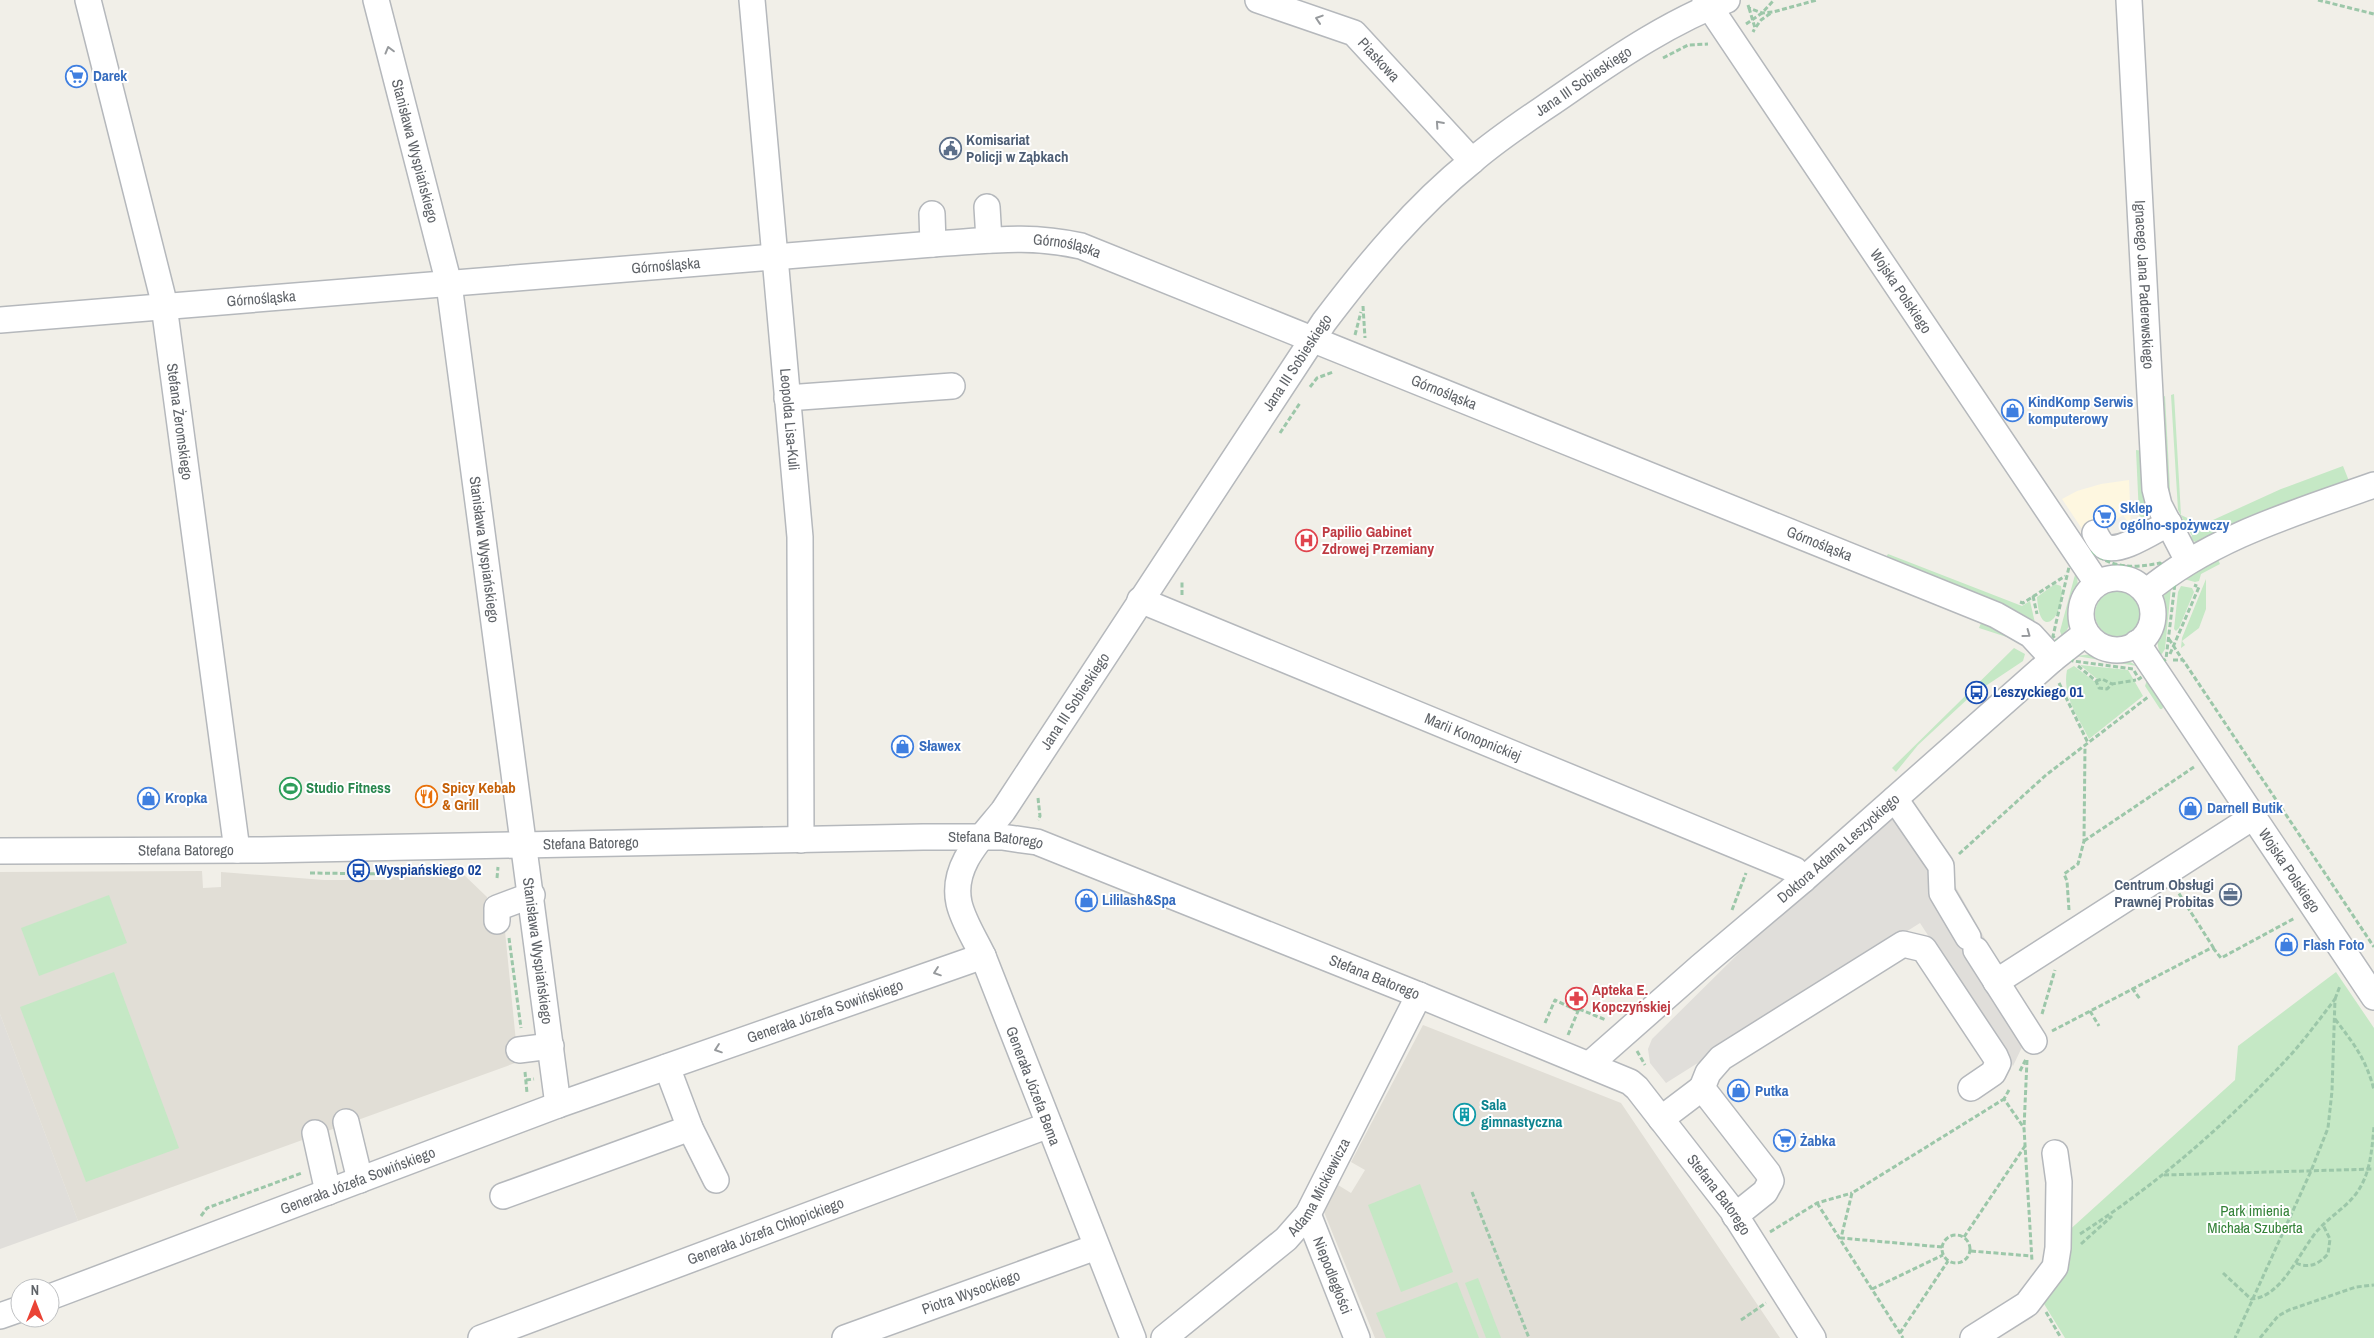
<svg xmlns="http://www.w3.org/2000/svg" width="2374" height="1338" font-family="'Archivo Narrow',sans-serif">
	<style>
		.commercial { fill: #fef7e0 }
		.industrial { fill: #e0deda }
		.education { fill: #e1ded6 }
		.green { fill: #c5e8c5 }
		.lines { fill: none; stroke-linecap: round; stroke-linejoin: round }
		.minor-casing { stroke: #b5b8bc; stroke-width: 28 }
		.path { stroke: #9cc7a9; stroke-width: 3; stroke-dasharray: 5 2.5; stroke-linecap: butt }
		.minor { stroke: #fff; stroke-width: 25 }
		.oneway { stroke: #979a9d }
		.labels { text-anchor: middle; stroke-width: 4; stroke-linejoin: round; paint-order: stroke }
		.street-label { font-size: 15px; fill: #5f6368; stroke: #fff }
		.shop-label { font-size: 15px; font-weight: bold; fill: #366cbe; stroke: #fff; text-anchor: start }
		.service-label { font-size: 15px; font-weight: bold; fill: #4e5e75; stroke: #fff; text-anchor: start }
		.health-label { font-size: 15px; font-weight: bold; fill: #be3a42; stroke: #fff; text-anchor: start }
		.transit-label { font-size: 15px; font-weight: bold; fill: #164399; stroke: #fff; text-anchor: start }
		.leisure-label { font-size: 15px; font-weight: bold; fill: #27864d; stroke: #fff; text-anchor: start }
		.food-label { font-size: 15px; font-weight: bold; fill: #c56008; stroke: #fff; text-anchor: start }
		.culture-label { font-size: 15px; font-weight: bold; fill: #0d838f; stroke: #fff; text-anchor: start }
		.park-label { font-size: 15px; fill: #348238; stroke: #fff }
	</style>
	<rect width="100%" height="100%" fill="#f1efe8"/>
	<polygon class="commercial" points="2129,480 2131,527 2123,515 2088,538 2062,499 2077,491 2101,484"/>
	<g class="industrial">
		<polygon points="1905,797 2033,1024 2013,1066 1920,923 1666,1083 1650,1063 1648,1049 1652,1039 1744,948"/>
		<polygon points="0,1014 78,1221 0,1249"/>
	</g>
	<g class="education">
		<polygon points="202,871 203,888 221,887 221,872 324,880 384,880 404,874 462,873 487,897 491,922 504,921 518,1062 78,1221 0,1014 0,872"/>
		<polygon points="1423,1025 1621,1103 1780,1338 1375,1338 1324,1212 1338,1185 1351,1193 1365,1170 1351,1162"/>
	</g>
	<g class="green">
		<polygon points="2174,394 2181,515 2202,525 2281,489 2343,466 2349,481 2198,543 2188,539 2192,536 2178,510 2171,395"/>
		<polygon points="2165,396 2171,508 2167,500 2158,399"/>
		<polygon points="2136,450 2143,451 2149,512 2148,518 2144,520 2139,515"/>
		<polygon points="1888,554 2022,606 2030,601 2035,623 2032,628 1884,560"/>
		<polygon points="2217,557 2220,564 2201,574 2199,581 2195,582 2180,578"/>
		<path d="M2076,571C2081,587 2074,624 2062,637L2060,631Z"/>
		<polygon points="2206,579 2206,609 2199,628 2182,641 2185,645 2181,648 2182,638"/>
		<path d="M2055,584L2061,586C2067,611 2040,647 2037,597Z"/>
		<polygon points="2181,586 2192,588 2194,592 2179,628 2176,631 2174,629 2178,592"/>
		<polygon points="2171,588 2165,649 2160,657 2157,640 2161,625 2163,600 2165,592"/>
		<circle cx="2118" cy="614" r="23"/>
		<polygon points="1985,621 2016,640 1979,628 1981,623"/>
		<polygon points="2014,648 2025,654 2023,661 1981,689 1979,688 1972,692 1973,694 1918,745 1896,772 1892,768"/>
		<polygon points="2093,654 2127,660 2137,666 2076,656"/>
		<path d="M2080,665L2128,670L2143,696L2089,739C2078,716 2062,696 2067,670L2074,666L2094,681L2097,679Z"/>
		<polygon points="2147,680 2165,704 2162,709 2160,709 2145,686"/>
		<polygon points="109,895 127,943 39,976 21,928"/>
		<polygon points="114,972 179,1148 86,1182 20,1007"/>
		<polygon points="2336,972 2374,1028 2374,1338 2065,1338 2041,1299 2065,1234 2235,1080 2238,1046"/>
		<polygon points="1420,1184 1453,1272 1401,1292 1368,1205"/>
		<polygon points="1478,1278 1501,1338 1486,1338 1465,1283"/>
		<polygon points="1457,1282 1479,1338 1386,1338 1376,1313"/>
	</g>
	<g class="lines">
		<defs>
			<g id="minor">
				<path id="s1" d="M88,0L163,298L237,850"/>
				<path id="s2" d="M376,0L449,284L558,1105"/>
				<path id="s3" d="M752,0L800,537L801,840"/>
				<path id="s4" d="M1258,0L1354,33L1472,161"/>
				<path id="s5" d="M1705,0L2097,583"/>
				<path id="s6" d="M2129,0L2155,489L2159,505L2188,561"/>
				<polyline points="987,207 989,240"/>
				<polyline points="932,214 933,244"/>
				<path id="s7" d="M0,320L933,244C987,241 1027,234 1081,246L1996,615L2031,635L2053,659"/>
				<polyline points="787,398 952,386"/>
				<path d="M2095,533C2097,537 2100,543 2104,546C2118,555 2155,530 2169,523"/>
				<circle cx="2117" cy="614" r="36"/>
				<path d="M2146,592C2212,537 2295,513 2374,485"/>
				<path id="s8" d="M1140,600L1795,870L1803,880"/>
				<path id="s9" d="M2137,643L2374,997"/>
				<polyline points="1895,799 1941,866 1942,893 1968,937"/>
				<path id="s10" d="M0,851L262,850L923,837H1002L1037,842L1419,995L1630,1082L1637,1088L1732,1210L1813,1338"/>
				<polyline points="497,921 497,908 532,895"/>
				<polyline points="1976,950 2034,1041"/>
				<polyline points="1996,982 2253,817"/>
				<polyline points="519,1050 551,1046"/>
				<path id="s11" d="M1590,1064L1700,967L1803,880L2053,659L2086,633"/>
				<polyline points="667,1067 690,1128 716,1180"/>
				<polyline points="1702,1088 1708,1073 1721,1058 1903,944 1924,949 1995,1056 1998,1063 1993,1073 1971,1088"/>
				<polyline points="1661,1119 1702,1088 1768,1173 1771,1181 1765,1192 1735,1216"/>
				<polyline points="346,1122 360,1180"/>
				<polyline points="315,1133 328,1192"/>
				<polyline points="503,1196 690,1128"/>
				<path id="s12" d="M1308,1214L1357,1338"/>
				<path id="s13" d="M50,1297L558,1105L983,956"/>
				<polyline points="0,1316 20,1309"/>
				<path id="s14" d="M481,1338L1049,1125"/>
				<path id="s15" d="M845,1338L1096,1247"/>
				<path id="s16" d="M1133,1338L983,956C975,939 963,921 959,903C951,866 981,838 1003,811L1324,322C1368,264 1415,207 1472,161C1503,134 1539,112 1573,88C1621,55 1672,21 1727,0"/>
				<path id="s17" d="M1164,1338L1286,1239L1308,1214L1419,995"/>
				<polyline points="1973,1338 2027,1304 2055,1267 2058,1248 2059,1182 2055,1153"/>
			</g>
		</defs>
		<use href="#minor" class="minor-casing"/>
		<g class="path">
			<polyline points="2318,0 2374,14"/>
			<polyline points="1748,5 1749,8 1762,13 1773,12 1817,0"/>
			<polyline points="1749,8 1755,28 1753,32"/>
			<polyline points="1746,24 1762,13 1774,0"/>
			<polyline points="1756,27 1761,20 1771,13"/>
			<polyline points="1663,58 1688,45 1708,44"/>
			<polyline points="1363,306 1365,338"/>
			<polyline points="1355,335 1361,312"/>
			<polyline points="1310,387 1317,378 1333,372"/>
			<polyline points="1280,433 1300,403"/>
			<path d="M2093,552C2113,569 2135,568 2160,563L2175,583L2166,659L2139,679L2133,669L2073,661L2053,636L2069,567Z"/>
			<polyline points="1182,595 1182,581"/>
			<polyline points="2033,596 2037,614"/>
			<polyline points="2020,602 2023,603 2065,576"/>
			<polyline points="2169,639 2182,659"/>
			<polyline points="2170,654 2199,587 2194,585"/>
			<polyline points="2173,660 2183,660 2374,947"/>
			<polyline points="2078,666 2096,681 2099,688 2107,689 2112,684 2136,680"/>
			<polyline points="2096,681 2102,679 2112,684"/>
			<polyline points="2059,683 2088,743"/>
			<polyline points="1038,798 1040,816 1038,820"/>
			<polyline points="2084,841 2194,767"/>
			<polyline points="1959,854 2046,775 2148,697"/>
			<polyline points="310,873 385,874 396,870"/>
			<polyline points="497,878 498,867"/>
			<polyline points="1732,910 1746,873"/>
			<polyline points="2069,910 2067,881 2064,874 2078,864 2084,841 2085,746"/>
			<polyline points="509,938 521,1028"/>
			<polyline points="2213,948 2221,958 2295,918"/>
			<polyline points="2132,988 2140,999"/>
			<polyline points="2335,999 2340,986"/>
			<polyline points="1579,1009 1606,1020"/>
			<polyline points="2090,1011 2099,1026"/>
			<polyline points="2042,1014 2055,970"/>
			<path d="M2335,1019C2354,1044 2366,1059 2374,1090"/>
			<polyline points="1545,1023 1555,1000 1578,1011"/>
			<polyline points="2052,1031 2213,947 2178,892"/>
			<polyline points="1568,1035 1581,1004"/>
			<polyline points="1637,1051 1645,1065"/>
			<polyline points="2027,1060 2024,1128 2032,1261"/>
			<polyline points="2020,1071 2026,1059"/>
			<polyline points="525,1072 527,1093"/>
			<polyline points="526,1080 534,1079"/>
			<polyline points="2009,1090 2004,1099 2024,1128"/>
			<polyline points="2164,1175 2374,1169"/>
			<polyline points="1472,1192 1529,1338"/>
			<polyline points="1817,1203 1903,1338"/>
			<polyline points="201,1216 207,1208 302,1173"/>
			<polyline points="1770,1232 1817,1203 1852,1193"/>
			<path d="M2080,1234C2155,1186 2224,1126 2285,1061C2303,1042 2319,1020 2335,999L2332,1091L2328,1128L2311,1171L2235,1338"/>
			<circle cx="1956" cy="1249" r="14"/>
			<polyline points="1964,1237 2025,1146"/>
			<polyline points="2081,1244 2112,1216"/>
			<polyline points="1942,1247 1841,1238 1852,1193 2004,1099"/>
			<polyline points="1971,1251 2031,1256"/>
			<path d="M2296,1263C2309,1269 2319,1264 2328,1254L2330,1239L2323,1225"/>
			<path d="M2223,1273L2251,1299C2282,1298 2300,1250 2318,1230C2332,1214 2351,1205 2361,1186C2371,1168 2372,1147 2374,1127"/>
			<polyline points="1872,1289 1943,1255"/>
			<polyline points="2046,1312 2061,1338"/>
			<polyline points="1741,1320 1766,1303"/>
			<polyline points="1900,1333 1948,1261"/>
			<polyline points="2260,1338 2278,1316 2289,1310 2356,1287 2374,1285"/>
		</g>
		<use href="#minor" class="minor"/>
	</g>
	<defs><path id="oneway-chevron" d="M-2-3.5L2.5 0L-2 3.5" fill="none" stroke-width="1.6" stroke-linecap="round" stroke-linejoin="round" transform="scale(1.25)"/></defs>
	<g class="oneway">
		<use href="#oneway-chevron" transform="translate(1319 19) rotate(-162)"/>
		<use href="#oneway-chevron" transform="translate(389 50) rotate(-105)"/>
		<use href="#oneway-chevron" transform="translate(1439 124) rotate(-132)"/>
		<use href="#oneway-chevron" transform="translate(2027 634) rotate(36)"/>
		<use href="#oneway-chevron" transform="translate(937 972) rotate(161)"/>
		<use href="#oneway-chevron" transform="translate(718 1049) rotate(161)"/>
	</g>
	<defs>
		<symbol id="supermarket-ring" viewBox="-11 -11 22 22"><circle r="9.5" fill="#fff" stroke="#3f7fe0" stroke-width="1.5"/><path d="M-6-5.5h2.5l.6 2H6L4.5 2H-2.5L-4.4-4H-6ZM-1.5 3.2a1.3 1.3 0 1 0 .1 0ZM3 3.2a1.3 1.3 0 1 0 .1 0Z" fill="#3f7fe0"/></symbol>
		<symbol id="civic-ring" viewBox="-11 -11 22 22"><circle r="9.5" fill="#fff" stroke="#5c6f8a" stroke-width="1.5"/><path d="M-.6-6.5H3V-4.5H.6V-3L4-1V1h2V6H-6V1h2V-1L-.6-3ZM-1.2 2.5V6h2.4V2.5Z" fill="#5c6f8a"/></symbol>
		<symbol id="shop-ring" viewBox="-11 -11 22 22"><circle r="9.5" fill="#fff" stroke="#3f7fe0" stroke-width="1.5"/><path d="M-5-2.5h2.3a2.7 3.5 0 0 1 5.4 0H5L5.5 6h-11ZM-1.5-2.5h3a1.5 2.3 0 0 0-3 0Z" fill="#3f7fe0"/></symbol>
		<symbol id="hospital-ring" viewBox="-11 -11 22 22"><circle r="9.5" fill="#fff" stroke="#e0444e" stroke-width="1.5"/><path d="M-5-5h3v3.5h4V-5h3V5h-3V1.5h-4V5h-3Z" fill="#e0444e"/></symbol>
		<symbol id="bus-ring" viewBox="-11 -11 22 22"><circle r="9.5" fill="#fff" stroke="#1a4fb4" stroke-width="1.5"/><path d="M-5-6H5V4H4V6H2V4H-2V6H-4V4H-5ZM-3.5-4V0h7V-4ZM-3.5 1.2v1.5H-2V1.2ZM2 1.2v1.5H3.5V1.2Z" fill="#1a4fb4"/></symbol>
		<symbol id="stadium-ring" viewBox="-11 -11 22 22"><circle r="9.5" fill="#fff" stroke="#2e9e5b" stroke-width="1.5"/><path d="M0-5a6.5 5 0 1 0 0 10a6.5 5 0 1 0 0-10ZM-3.5-1.8h7v3.6h-7Z" fill="#2e9e5b"/></symbol>
		<symbol id="restaurant-ring" viewBox="-11 -11 22 22"><circle r="9.5" fill="#fff" stroke="#e8710a" stroke-width="1.5"/><path d="M-5-6h1v4h1v-4h1v4h1v-4h1v5L-1.5 .5V6h-2V.5L-5-1ZM5-6V6H3V1.5H1.5Q1.5-4 5-6Z" fill="#e8710a"/></symbol>
		<symbol id="office-ring" viewBox="-11 -11 22 22"><circle r="9.5" fill="#fff" stroke="#5c6f8a" stroke-width="1.5"/><path d="M-6-3h4V-5.5h4V-3h4V5H-6ZM-1-4.5V-3h2v-1.5ZM-6 0V1H6V0Z" fill="#5c6f8a"/></symbol>
		<symbol id="pharmacy-ring" viewBox="-11 -11 22 22"><circle r="9.5" fill="#fff" stroke="#e0444e" stroke-width="1.5"/><path d="M-2-6h4v4h4v4h-4v4h-4v-4h-4v-4h4Z" fill="#e0444e"/></symbol>
		<symbol id="building-ring" viewBox="-11 -11 22 22"><circle r="9.5" fill="#fff" stroke="#0f9aa8" stroke-width="1.5"/><path d="M-4-6H4V6H1V3H-1V6H-4ZM-2.5-4.3h1.7v1.8h-1.7ZM.8-4.3h1.7v1.8H.8ZM-2.5-1h1.7V.8h-1.7ZM.8-1h1.7V.8H.8Z" fill="#0f9aa8"/></symbol>
	</defs>
	<g fill-rule="evenodd">
		<use href="#supermarket-ring" x="64" y="64" width="25" height="25"/>
		<use href="#civic-ring" x="938" y="136" width="25" height="25"/>
		<use href="#shop-ring" x="2000" y="398" width="25" height="25"/>
		<use href="#supermarket-ring" x="2092" y="504" width="25" height="25"/>
		<use href="#hospital-ring" x="1294" y="528" width="25" height="25"/>
		<use href="#bus-ring" x="1964" y="680" width="25" height="25"/>
		<use href="#shop-ring" x="890" y="734" width="25" height="25"/>
		<use href="#stadium-ring" x="278" y="776" width="25" height="25"/>
		<use href="#restaurant-ring" x="414" y="784" width="25" height="25"/>
		<use href="#shop-ring" x="136" y="786" width="25" height="25"/>
		<use href="#shop-ring" x="2178" y="796" width="25" height="25"/>
		<use href="#bus-ring" x="346" y="858" width="25" height="25"/>
		<use href="#office-ring" x="2218" y="882" width="25" height="25"/>
		<use href="#shop-ring" x="1074" y="888" width="25" height="25"/>
		<use href="#shop-ring" x="2274" y="932" width="25" height="25"/>
		<use href="#pharmacy-ring" x="1564" y="986" width="25" height="25"/>
		<use href="#shop-ring" x="1726" y="1078" width="25" height="25"/>
		<use href="#building-ring" x="1452" y="1102" width="25" height="25"/>
		<use href="#supermarket-ring" x="1772" y="1128" width="25" height="25"/>
	</g>
	<g class="labels">
		<g class="street-label">
			<text dy="5" stroke="none"><textPath href="#s4" startOffset="138">Piaskowa</textPath></text>
			<text dy="5" stroke="none"><textPath href="#s16" startOffset="1516">Jana III Sobieskiego</textPath></text>
			<text dy="5" stroke="none"><textPath href="#s2" startOffset="156">Stanisława Wyspiańskiego</textPath></text>
			<text dy="5" stroke="none"><textPath href="#s7" startOffset="1071">Górnośląska</textPath></text>
			<text dy="5" stroke="none"><textPath href="#s7" startOffset="668">Górnośląska</textPath></text>
			<text dy="5" stroke="none"><textPath href="#s6" startOffset="285">Ignacego Jana Paderewskiego</textPath></text>
			<text dy="5" stroke="none"><textPath href="#s5" startOffset="351">Wojska Polskiego</textPath></text>
			<text dy="5" stroke="none"><textPath href="#s7" startOffset="262">Górnośląska</textPath></text>
			<text dy="5" stroke="none"><textPath href="#s16" startOffset="1111">Jana III Sobieskiego</textPath></text>
			<text dy="5" stroke="none"><textPath href="#s7" startOffset="1476">Górnośląska</textPath></text>
			<text dy="5" stroke="none"><textPath href="#s3" startOffset="421">Leopolda Lisa-Kuli</textPath></text>
			<text dy="5" stroke="none"><textPath href="#s1" startOffset="432">Stefana Żeromskiego</textPath></text>
			<text dy="5" stroke="none"><textPath href="#s7" startOffset="1881">Górnośląska</textPath></text>
			<text dy="5" stroke="none"><textPath href="#s2" startOffset="561">Stanisława Wyspiańskiego</textPath></text>
			<text dy="5" stroke="none"><textPath href="#s16" startOffset="706">Jana III Sobieskiego</textPath></text>
			<text dy="5" stroke="none"><textPath href="#s8" startOffset="360">Marii Konopnickiej</textPath></text>
			<text dy="5" stroke="none"><textPath href="#s10" startOffset="996">Stefana Batorego</textPath></text>
			<text dy="5" stroke="none"><textPath href="#s10" startOffset="591">Stefana Batorego</textPath></text>
			<text dy="5" stroke="none"><textPath href="#s11" startOffset="329">Doktora Adama Leszyckiego</textPath></text>
			<text dy="5" stroke="none"><textPath href="#s10" startOffset="186">Stefana Batorego</textPath></text>
			<text dy="5" stroke="none"><textPath href="#s9" startOffset="274">Wojska Polskiego</textPath></text>
			<text dy="5" stroke="none"><textPath href="#s2" startOffset="966">Stanisława Wyspiańskiego</textPath></text>
			<text dy="5" stroke="none"><textPath href="#s10" startOffset="1401">Stefana Batorego</textPath></text>
			<text dy="5" stroke="none"><textPath href="#s13" startOffset="826">Generała Józefa Sowińskiego</textPath></text>
			<text transform="translate(1033 1086) rotate(69)" y="5">Generała Józefa Bema</text>
			<text dy="5" stroke="none"><textPath href="#s13" startOffset="329">Generała Józefa Sowińskiego</textPath></text>
			<text dy="5" stroke="none"><textPath href="#s17" startOffset="219">Adama Mickiewicza</textPath></text>
			<text dy="5" stroke="none"><textPath href="#s10" startOffset="1821">Stefana Batorego</textPath></text>
			<text dy="5" stroke="none"><textPath href="#s14" startOffset="304">Generała Józefa Chłopickiego</textPath></text>
			<text dy="5" stroke="none"><textPath href="#s12" startOffset="66">Niepodległości</textPath></text>
			<text dy="5" stroke="none"><textPath href="#s15" startOffset="134">Piotra Wysockiego</textPath></text>
		</g>
		<g class="shop-label">
			<text x="93" y="81">Darek</text>
			<text x="2028" y="407">KindKomp Serwis<tspan x="2028" dy="17">komputerowy</tspan></text>
			<text x="2120" y="513">Sklep<tspan x="2120" dy="17">ogólno-spożywczy</tspan></text>
			<text x="919" y="751">Sławex</text>
			<text x="165" y="803">Kropka</text>
			<text x="2207" y="813">Darnell Butik</text>
			<text x="1102" y="905">Lililash&amp;Spa</text>
			<text x="2303" y="950">Flash Foto</text>
			<text x="1755" y="1096">Putka</text>
			<text x="1800" y="1146">Żabka</text>
		</g>
		<g class="service-label">
			<text x="966" y="145">Komisariat<tspan x="966" dy="17">Policji w Ząbkach</tspan></text>
			<text x="2214" y="890" text-anchor="end">Centrum Obsługi<tspan x="2214" dy="17">Prawnej Probitas</tspan></text>
		</g>
		<g class="health-label">
			<text x="1322" y="537">Papilio Gabinet<tspan x="1322" dy="17">Zdrowej Przemiany</tspan></text>
			<text x="1592" y="995">Apteka E.<tspan x="1592" dy="17">Kopczyńskiej</tspan></text>
		</g>
		<g class="transit-label">
			<text x="1993" y="697">Leszyckiego 01</text>
			<text x="375" y="875">Wyspiańskiego 02</text>
		</g>
		<g class="leisure-label">
			<text x="306" y="793">Studio Fitness</text>
		</g>
		<g class="food-label">
			<text x="442" y="793">Spicy Kebab<tspan x="442" dy="17">&amp; Grill</tspan></text>
		</g>
		<g class="culture-label">
			<text x="1481" y="1110">Sala<tspan x="1481" dy="17">gimnastyczna</tspan></text>
		</g>
		<g class="park-label">
			<text x="2255" y="1216">Park imienia<tspan x="2255" dy="17">Michała Szuberta</tspan></text>
		</g>
	</g>
	<g transform="translate(35 1303)"><circle r="24" fill="#ffffff" stroke="#bfc1c3"/>
	<path d="M0-4L9 19L0 12L-9 19Z" fill="#ea4335"/>
	<text y="-8" font-size="14" font-weight="bold" text-anchor="middle" fill="#5f6368">N</text>
	</g>
</svg>
